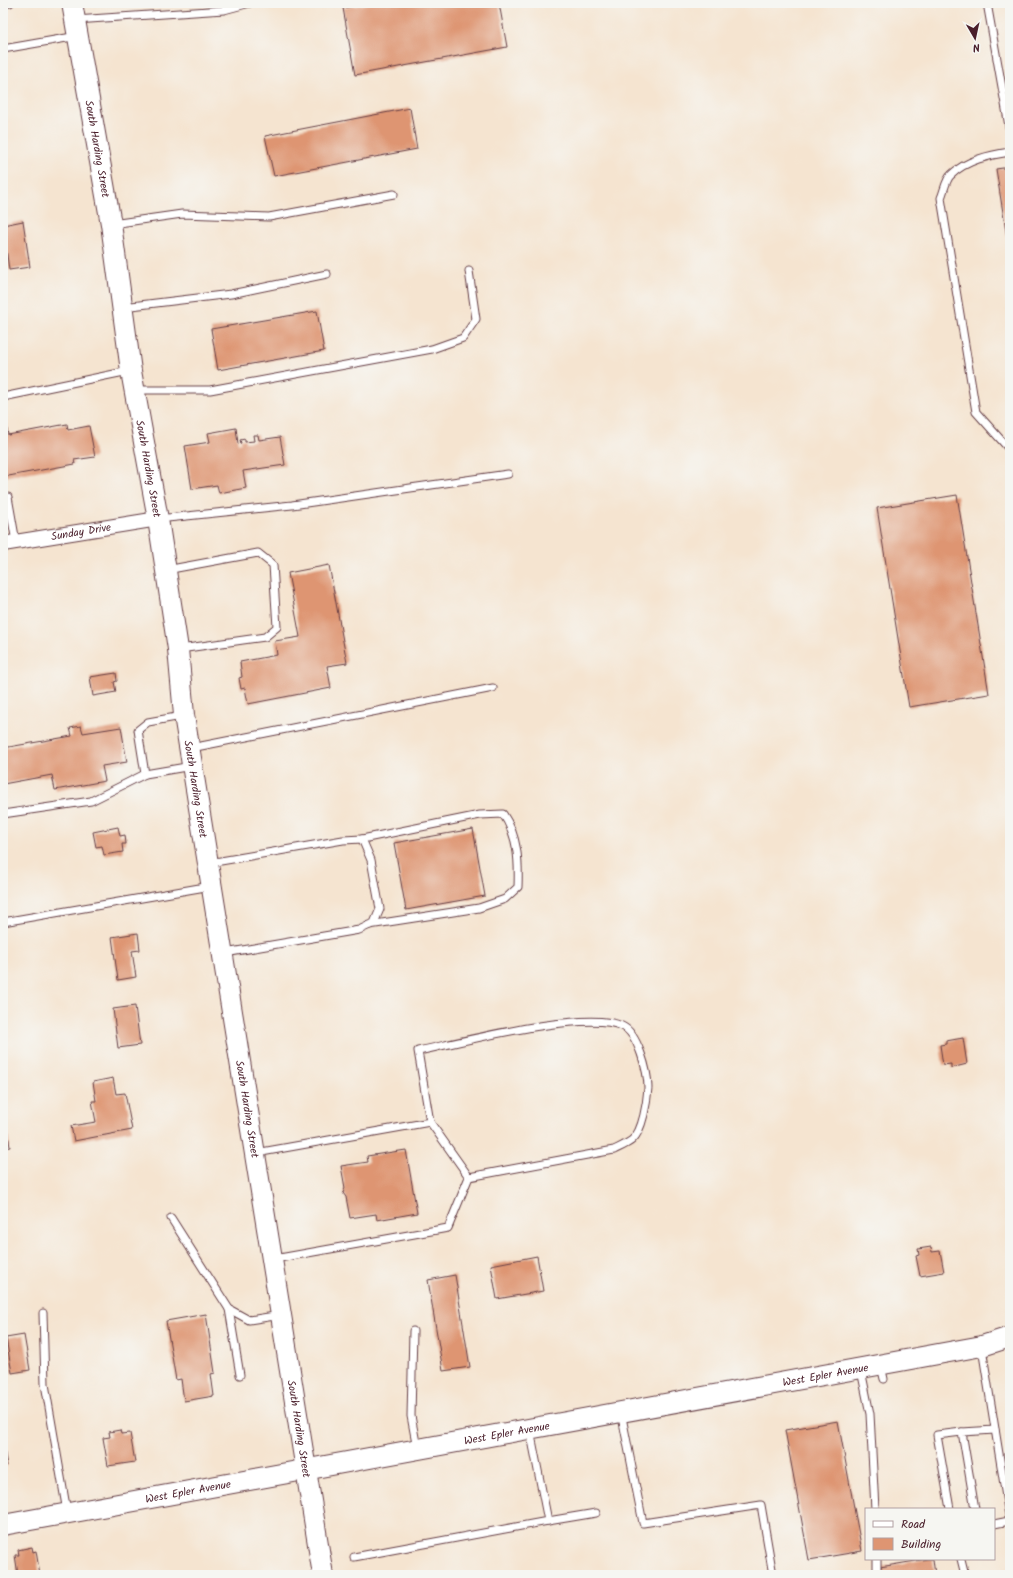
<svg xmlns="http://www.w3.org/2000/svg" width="1013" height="1578" font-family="Kalam,sans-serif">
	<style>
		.building { fill: #de9572 }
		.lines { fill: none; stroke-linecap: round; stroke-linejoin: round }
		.lane-casing { stroke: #643d44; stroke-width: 9 }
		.street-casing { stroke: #643d44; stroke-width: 16 }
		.secondary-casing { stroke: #643d44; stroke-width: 22 }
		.lane { stroke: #fff; stroke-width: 7 }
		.street { stroke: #fff; stroke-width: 14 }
		.secondary { stroke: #fff; stroke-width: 20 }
		.labels { text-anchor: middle; stroke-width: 3.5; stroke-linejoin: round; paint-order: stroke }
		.street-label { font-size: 11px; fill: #4a1f2b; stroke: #f6f6f2 }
	</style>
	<rect width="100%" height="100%" fill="#f6f6f2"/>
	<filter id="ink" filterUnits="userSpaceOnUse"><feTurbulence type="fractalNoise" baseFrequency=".025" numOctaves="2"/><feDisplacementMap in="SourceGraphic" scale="8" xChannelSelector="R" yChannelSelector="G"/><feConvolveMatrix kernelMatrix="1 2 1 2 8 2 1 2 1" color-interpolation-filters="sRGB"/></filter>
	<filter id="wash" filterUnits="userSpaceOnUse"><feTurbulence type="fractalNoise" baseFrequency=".012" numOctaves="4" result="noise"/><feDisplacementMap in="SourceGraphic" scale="16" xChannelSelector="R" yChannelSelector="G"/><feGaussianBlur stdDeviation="0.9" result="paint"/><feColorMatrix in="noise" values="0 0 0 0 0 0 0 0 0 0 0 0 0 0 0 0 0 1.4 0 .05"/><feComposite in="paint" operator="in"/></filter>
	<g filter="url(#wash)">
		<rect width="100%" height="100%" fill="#f5e4d0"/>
		<g id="blocks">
			<g class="building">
				<polygon points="371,3 499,3 507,47 355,75 343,8"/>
				<polygon points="410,108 417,149 274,176 265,136"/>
				<polygon points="1010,167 1010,250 1009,250 996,169"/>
				<polygon points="23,221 30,267 9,270 3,225"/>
				<polygon points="317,311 324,351 218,370 211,329"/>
				<polygon points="6,422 8,435 67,424 68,430 89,426 95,457 74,460 75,464 3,477 3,423"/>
				<polygon points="236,428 238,444 241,443 240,440 245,439 245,442 254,441 253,435 258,435 259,440 280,437 285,465 243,471 246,488 219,493 217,485 192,489 185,446 210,442 208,433"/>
				<polygon points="957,495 989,694 909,707 877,508"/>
				<polygon points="329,565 347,663 327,666 331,688 248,704 245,688 241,689 239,678 242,677 240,662 277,655 275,641 300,637 288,573"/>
				<polygon points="116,673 117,681 114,682 116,692 93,696 90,677"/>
				<polygon points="81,726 83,733 121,727 127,762 102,766 105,781 55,790 52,775 3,784 3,748 72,736 70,728"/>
				<polygon points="118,827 120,836 125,835 126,844 122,844 123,852 104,855 102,846 96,847 93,832"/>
				<polygon points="473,829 485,896 406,910 394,843"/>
				<polygon points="138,933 140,950 132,951 136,977 118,980 112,937"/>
				<polygon points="135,1006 140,1045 118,1048 113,1009"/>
				<polygon points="963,1038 967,1064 951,1068 951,1064 943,1065 940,1045 946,1044 946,1041"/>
				<polygon points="113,1078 116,1094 125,1093 132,1130 74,1141 71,1126 96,1122 92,1101 96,1101 93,1082"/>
				<polygon points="3,1102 10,1147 3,1148"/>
				<polygon points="406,1150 417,1213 377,1220 376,1214 350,1218 346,1197 343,1193 345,1188 341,1166 368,1162 367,1156"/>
				<polygon points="931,1247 932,1252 940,1251 944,1272 920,1276 916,1256 919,1255 918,1249"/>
				<polygon points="537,1256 543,1291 497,1299 491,1265"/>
				<polygon points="455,1275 470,1367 443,1371 428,1280"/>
				<polygon points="206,1314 215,1373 211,1374 214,1396 184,1401 181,1379 176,1380 166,1321"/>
				<polygon points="24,1335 30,1370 12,1373 6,1338"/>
				<polygon points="838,1421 862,1551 809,1560 785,1430"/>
				<polygon points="120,1430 121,1434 130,1433 135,1462 108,1466 103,1438 110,1437 109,1432"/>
				<polygon points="3,1448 4,1448 7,1466 3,1466"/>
				<polygon points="32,1547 33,1552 36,1551 40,1575 18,1575 15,1555 19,1555 18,1550"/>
				<polygon points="927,1559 933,1559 935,1575 881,1575 880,1567"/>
			</g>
		</g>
	</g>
	<g filter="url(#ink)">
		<use href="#blocks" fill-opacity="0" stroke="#643d44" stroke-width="1"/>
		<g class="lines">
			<defs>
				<g id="lane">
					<polyline points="987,3 1010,132"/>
					<polyline points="3,4 10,3"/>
					<polyline points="75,20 224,10 250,3"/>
					<polyline points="3,49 78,36"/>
					<path d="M1010,152C990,155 966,160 951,175C946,179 944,191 941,198L976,412L1010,450"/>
					<polyline points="112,224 182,214 269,217 394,194"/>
					<polyline points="123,307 231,294 327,274"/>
					<polyline points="137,390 210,390 432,349 463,338 476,319 469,271"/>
					<polyline points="3,397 129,371"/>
					<polyline points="8,497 16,542"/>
					<polyline points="158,519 292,505 508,474"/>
					<polyline points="166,570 258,553 273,565 277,627 265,637 180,649"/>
					<polyline points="182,716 148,722 138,730 145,774 192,766"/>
					<polyline points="191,748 493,688"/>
					<polyline points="3,814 91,801 145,774"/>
					<path d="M362,839L480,815L503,814C518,836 519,861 518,887L505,899L479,908L369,925"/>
					<polyline points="209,863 343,840 362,839 371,860 380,909 374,923 359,930 225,953"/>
					<polyline points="3,922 211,886"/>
					<polyline points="430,1122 469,1177"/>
					<path d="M256,1153L430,1122L418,1051C461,1042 586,1009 622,1026C638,1033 648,1072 648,1088C647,1101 643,1131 632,1140C627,1144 620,1147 614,1150L469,1177L448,1228L274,1259"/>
					<polyline points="171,1218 229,1309 249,1320 281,1315"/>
					<polyline points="229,1309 240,1375"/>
					<polyline points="43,1313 45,1384 67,1512"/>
					<polyline points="413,1331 411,1416 417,1448"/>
					<polyline points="982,1348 1010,1522"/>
					<polyline points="881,1366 884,1379"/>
					<polyline points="861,1370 870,1414 875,1509"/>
					<polyline points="621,1412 643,1523 761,1505 773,1575"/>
					<polyline points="950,1509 937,1435 962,1432"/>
					<polyline points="975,1509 962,1432 995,1430"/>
					<polyline points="548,1521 596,1513"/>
					<polyline points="994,1524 1009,1521"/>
					<polyline points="354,1557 548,1521 530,1430"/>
					<polyline points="877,1559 877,1575"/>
					<polyline points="961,1559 965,1575"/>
				</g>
				<g id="street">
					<path id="s1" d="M3,544L158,519"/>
				</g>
				<g id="secondary">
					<path id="s2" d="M72,3L111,224L131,371L158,519L178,649L184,715L323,1575"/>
					<path id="s3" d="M3,1525L982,1346L1010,1337"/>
				</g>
			</defs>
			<use href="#lane" class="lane-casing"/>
			<use href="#street" class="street-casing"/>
			<use href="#secondary" class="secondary-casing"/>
			<use href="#lane" class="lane"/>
			<use href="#street" class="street"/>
			<use href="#secondary" class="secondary"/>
		</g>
	</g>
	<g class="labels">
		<g class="street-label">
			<text dy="4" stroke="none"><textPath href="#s2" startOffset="148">South Harding Street</textPath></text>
			<text dy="4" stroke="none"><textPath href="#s2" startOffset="472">South Harding Street</textPath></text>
			<text dy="4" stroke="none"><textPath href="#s1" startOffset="79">Sunday Drive</textPath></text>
			<text dy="4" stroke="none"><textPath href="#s2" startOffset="796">South Harding Street</textPath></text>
			<text dy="4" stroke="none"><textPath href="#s2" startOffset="1120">South Harding Street</textPath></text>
			<text dy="4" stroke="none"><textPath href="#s3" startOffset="836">West Epler Avenue</textPath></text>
			<text dy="4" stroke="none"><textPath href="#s2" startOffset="1444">South Harding Street</textPath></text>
			<text dy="4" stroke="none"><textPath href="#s3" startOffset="512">West Epler Avenue</textPath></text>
			<text dy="4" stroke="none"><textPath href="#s3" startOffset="188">West Epler Avenue</textPath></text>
		</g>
	</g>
	<rect width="1013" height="1578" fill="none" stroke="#f6f6f2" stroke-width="16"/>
	<rect x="865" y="1508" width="130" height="52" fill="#f6f6f2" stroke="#b1a0a2"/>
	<rect x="873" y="1521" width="20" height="6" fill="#ffffff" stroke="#b1a0a2"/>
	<text x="901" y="1528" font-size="12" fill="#4a1f2b">Road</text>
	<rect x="873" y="1538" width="20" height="12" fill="#de9572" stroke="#b1a0a2"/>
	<text x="901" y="1548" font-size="12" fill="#4a1f2b">Building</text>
	<g transform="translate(975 38) rotate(171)" stroke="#f6f6f2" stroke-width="3" paint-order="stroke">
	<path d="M0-3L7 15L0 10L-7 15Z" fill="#4a1f2b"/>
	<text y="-6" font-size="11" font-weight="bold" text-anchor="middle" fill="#4a1f2b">N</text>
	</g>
</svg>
